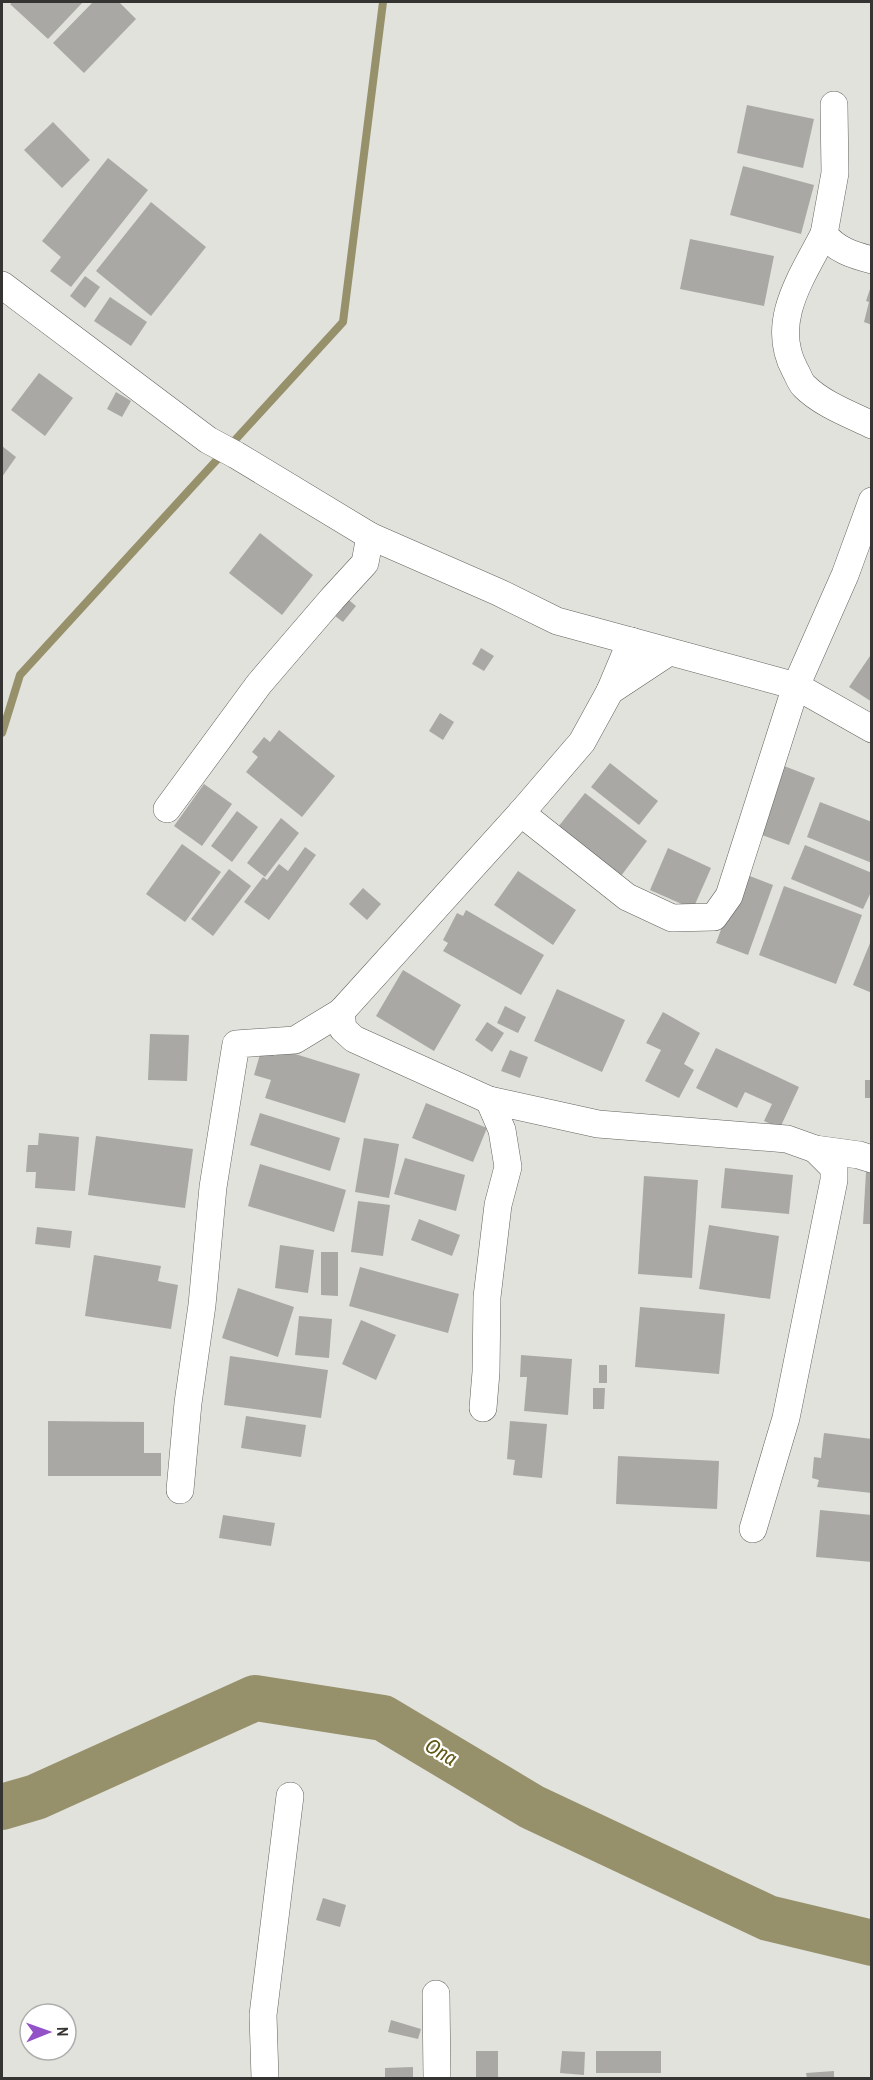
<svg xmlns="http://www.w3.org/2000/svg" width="873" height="2080" font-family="'Archivo Narrow',sans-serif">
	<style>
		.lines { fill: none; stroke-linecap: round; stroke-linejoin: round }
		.stream { stroke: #97916b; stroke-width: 8 }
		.river { stroke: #97916b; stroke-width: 46 }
		.building { fill: #a9a8a4 }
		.minor-casing { stroke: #63625e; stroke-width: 28 }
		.minor { stroke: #fff; stroke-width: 27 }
		.labels { text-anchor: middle; stroke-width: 4.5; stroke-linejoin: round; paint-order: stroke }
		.water-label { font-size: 21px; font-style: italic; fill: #615714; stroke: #fff }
	</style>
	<rect width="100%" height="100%" fill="#e2e2dd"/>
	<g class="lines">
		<polyline class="stream" points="2,733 20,675 343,322 383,2"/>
		<polyline class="river" points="2,1807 36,1797 255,1698 383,1718 532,1807 768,1918 872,1943"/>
	</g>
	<g class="building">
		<polygon points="13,2 83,2 48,39 10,4"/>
		<polygon points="93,2 119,2 136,19 84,73 53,43"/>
		<polygon points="747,105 814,119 803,168 737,153"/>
		<polygon points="53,122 90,160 62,188 24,150"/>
		<polygon points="108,158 148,190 71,287 50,271 61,257 42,241"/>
		<polygon points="743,166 814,185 801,234 730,215"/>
		<polygon points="151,202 206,247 151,316 96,271"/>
		<polygon points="690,239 774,256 764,306 680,289"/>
		<polygon points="85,276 100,287 85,308 70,296"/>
		<polygon points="872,283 872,325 864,322 869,302 866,301"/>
		<polygon points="110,297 147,322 131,346 94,321"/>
		<polygon points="39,373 73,398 45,436 11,410"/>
		<polygon points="116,392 131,401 122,417 107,409"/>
		<polygon points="2,446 16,457 2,477"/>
		<polygon points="260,533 313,575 282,615 229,573"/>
		<polygon points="344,596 356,606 343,622 331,613"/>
		<polygon points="481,648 494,656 484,671 472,664"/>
		<polygon points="872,653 872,702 849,687"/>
		<polygon points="440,713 454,722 443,740 429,731"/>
		<polygon points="279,730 335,776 302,817 246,772 258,757 252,752 264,737 270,742"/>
		<polygon points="610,763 658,801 639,825 591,787"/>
		<polygon points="779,764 815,778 789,845 754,832"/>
		<polygon points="204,784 232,804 202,846 174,826"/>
		<polygon points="585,793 647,841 621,876 558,827"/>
		<polygon points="820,802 872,822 872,863 807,837"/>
		<polygon points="237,811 258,827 232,862 211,846"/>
		<polygon points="281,818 299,833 265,877 247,863"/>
		<polygon points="182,844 221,872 185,922 146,894"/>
		<polygon points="805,845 872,873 872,890 863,909 791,879"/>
		<polygon points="305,847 316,855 269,920 244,902 263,877 267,880 279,864 288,871"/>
		<polygon points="668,848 711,868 693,909 650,890"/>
		<polygon points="229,869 251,886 213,936 191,919"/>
		<polygon points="518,871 576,910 553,945 494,905"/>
		<polygon points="742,873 773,885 748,955 716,943"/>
		<polygon points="784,886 862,915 836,984 759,955"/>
		<polygon points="363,888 381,904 367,920 349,904"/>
		<polygon points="466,910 544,955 521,995 443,951 448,943 443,940 457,913 463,916"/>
		<polygon points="870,943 872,944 872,993 853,985"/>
		<polygon points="403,970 461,1005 434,1051 376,1016"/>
		<polygon points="557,989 625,1020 602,1072 534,1041"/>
		<polygon points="505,1006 526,1017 518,1033 497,1023"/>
		<polygon points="663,1012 700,1033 684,1064 694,1070 679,1098 645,1081 661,1050 646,1043"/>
		<polygon points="487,1022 504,1033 492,1052 475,1040"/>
		<polygon points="150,1034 189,1035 187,1081 148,1080"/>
		<polygon points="716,1048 799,1087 780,1128 764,1121 772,1104 745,1092 737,1108 696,1088"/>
		<polygon points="279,1049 360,1074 345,1123 265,1098 271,1080 254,1075 261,1051 276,1056"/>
		<polygon points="510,1050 528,1057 520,1078 501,1071"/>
		<rect x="865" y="1080" width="7" height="18"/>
		<polygon points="426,1103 487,1128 473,1162 412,1138"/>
		<polygon points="260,1113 340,1138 330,1171 250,1145"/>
		<polygon points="39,1133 79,1137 75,1191 35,1188 36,1172 26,1172 28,1145 38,1145"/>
		<polygon points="96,1136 193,1149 185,1208 88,1195"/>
		<polygon points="364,1138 399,1144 389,1198 355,1192"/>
		<polygon points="405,1158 465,1175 456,1211 394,1194"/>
		<polygon points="260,1164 346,1190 334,1232 248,1206"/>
		<polygon points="725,1168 793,1175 789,1214 721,1208"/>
		<polygon points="866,1172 872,1172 872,1224 863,1224"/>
		<polygon points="644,1176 698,1180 692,1278 638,1274"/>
		<polygon points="358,1201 390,1205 383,1256 351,1252"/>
		<polygon points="419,1219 460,1235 452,1256 411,1240"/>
		<polygon points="709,1225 779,1236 770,1299 699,1289"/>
		<polygon points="37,1227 72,1231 70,1248 35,1244"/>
		<polygon points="280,1245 314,1250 308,1293 275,1288"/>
		<polygon points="321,1252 338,1252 338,1296 321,1295"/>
		<polygon points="94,1255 161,1266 158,1281 178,1285 171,1329 85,1316"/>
		<polygon points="360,1267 459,1294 448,1333 349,1306"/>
		<polygon points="238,1288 294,1307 278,1357 222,1338"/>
		<polygon points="640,1307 725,1314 719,1374 635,1367"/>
		<polygon points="299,1316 332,1319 329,1358 295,1355"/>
		<polygon points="361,1320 396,1335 376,1380 342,1364"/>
		<polygon points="521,1355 572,1359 568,1415 524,1411 527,1377 520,1377"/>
		<polygon points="230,1356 328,1370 321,1418 224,1405"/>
		<rect x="599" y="1365" width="8" height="18"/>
		<polygon points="593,1388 605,1388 604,1409 593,1409"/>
		<polygon points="246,1416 306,1425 301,1457 241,1448"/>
		<polygon points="48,1421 144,1422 144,1453 161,1453 161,1476 48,1476"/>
		<polygon points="510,1421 547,1424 542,1478 513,1475 515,1460 507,1459"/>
		<polygon points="824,1433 872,1439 872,1493 817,1487 819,1480 812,1478 814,1457 821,1458"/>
		<polygon points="618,1456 719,1461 717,1509 616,1504"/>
		<polygon points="820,1510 872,1515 872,1562 816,1557"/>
		<polygon points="223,1515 275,1523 271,1546 219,1538"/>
		<polygon points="323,1898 346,1905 340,1927 316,1920"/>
		<polygon points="391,2020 421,2029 418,2039 388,2032"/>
		<rect x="476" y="2051" width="22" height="27"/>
		<polygon points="562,2051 585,2052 584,2075 560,2073"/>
		<rect x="596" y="2051" width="65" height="22"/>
		<polygon points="413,2067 413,2077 385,2078 385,2068"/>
		<polygon points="834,2071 834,2078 807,2078 806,2073"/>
	</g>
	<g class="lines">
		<defs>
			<g id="minor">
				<path d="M834,105L835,173L824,234C836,250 853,255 872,260"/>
				<path d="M824,234C802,277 769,322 795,370C798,375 800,382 804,386C822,404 849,414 872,425"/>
				<polyline points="2,285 208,440 236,455 370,536 498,592 557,621 796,686 872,729"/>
				<polyline points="610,691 669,652"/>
				<polyline points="167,809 259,684 332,599 365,563 370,536"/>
				<polyline points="521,813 627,897 672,918 714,917 729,896 796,686 845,575 872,501"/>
				<polyline points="341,1012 343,1029 354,1039 489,1100 598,1124 787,1139 815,1149 859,1155 872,1159"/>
				<polyline points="483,1408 486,1372 487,1297 498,1205 508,1167 502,1130 489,1100"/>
				<polyline points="180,1490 188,1403 202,1305 213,1187 236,1044 295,1040 341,1012 521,813 582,742 610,691 631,641"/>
				<polyline points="753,1529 786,1418 834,1180 834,1168 815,1149"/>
				<polyline points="436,1994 437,2078"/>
				<polyline points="265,2078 263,2015 290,1796"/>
			</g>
		</defs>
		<use href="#minor" class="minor-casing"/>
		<use href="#minor" class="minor"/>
	</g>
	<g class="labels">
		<g class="water-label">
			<text transform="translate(441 1752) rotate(31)" y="7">Ona</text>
		</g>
	</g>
	<rect width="873" height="2080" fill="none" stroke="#353433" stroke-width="6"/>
	<g transform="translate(48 2032) rotate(89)"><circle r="28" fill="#ffffff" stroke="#aeaead" stroke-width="1.5"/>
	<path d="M0-4.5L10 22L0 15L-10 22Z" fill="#9352c7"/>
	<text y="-9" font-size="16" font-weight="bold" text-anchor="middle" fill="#353433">N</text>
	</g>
</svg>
